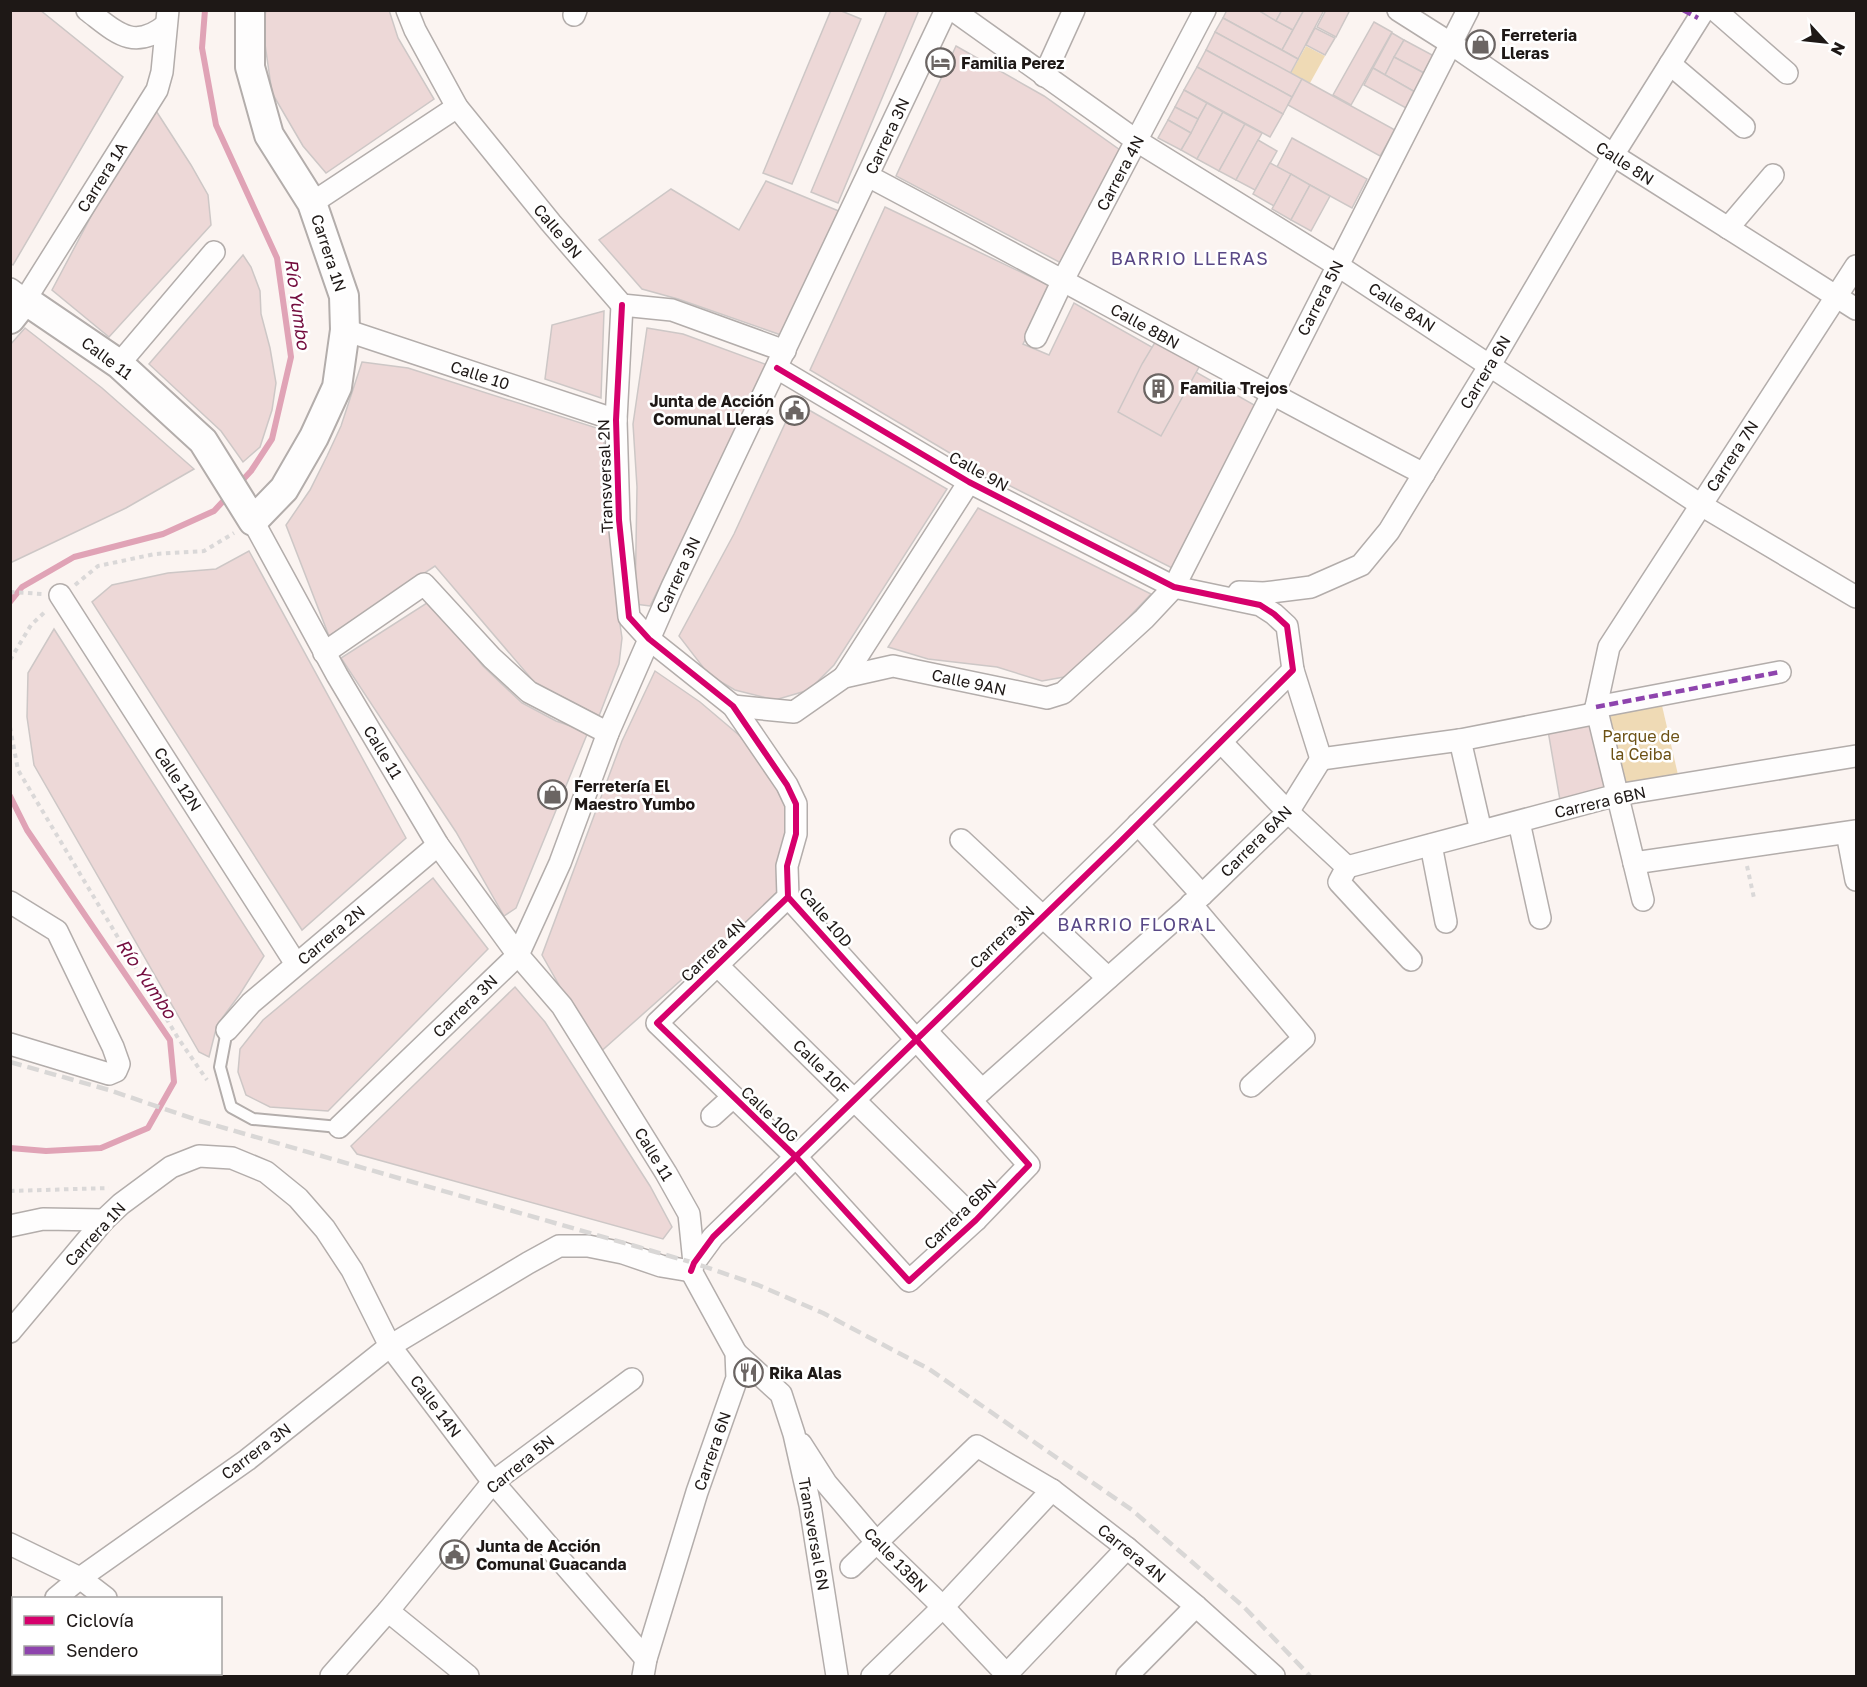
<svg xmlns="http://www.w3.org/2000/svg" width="1867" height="1687" font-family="'Golos Text',sans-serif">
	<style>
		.green { fill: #efdab5 }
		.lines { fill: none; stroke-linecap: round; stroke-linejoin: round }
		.stream { stroke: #e0a3b6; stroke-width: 6 }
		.building { fill: #edd8d7; stroke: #cdc7c6; stroke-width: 1.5 }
		.lane-casing { stroke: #b3adab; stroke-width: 14 }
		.street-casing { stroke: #b3adab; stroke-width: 24 }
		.secondary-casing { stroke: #b3adab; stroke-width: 32 }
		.path { stroke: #dad8d8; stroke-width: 4; stroke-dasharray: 4.5 4.5; stroke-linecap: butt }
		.lane { stroke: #fefdfd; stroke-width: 10 }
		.street { stroke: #fefdfd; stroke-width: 21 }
		.secondary { stroke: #fefdfd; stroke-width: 28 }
		.rail { stroke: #d9d7d6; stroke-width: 4.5; stroke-dasharray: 12 6; stroke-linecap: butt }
		.quiet { stroke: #8e44ad; stroke-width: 4.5; stroke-dasharray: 9 4.5; stroke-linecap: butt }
		.cycleway-casing { stroke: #fff; stroke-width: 10 }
		.cycleway { stroke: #d6006c; stroke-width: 6 }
		.labels { text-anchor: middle; stroke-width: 5; stroke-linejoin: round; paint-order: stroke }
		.poi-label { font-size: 16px; font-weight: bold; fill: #1e1816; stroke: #fff; text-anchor: start }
		.street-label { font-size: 16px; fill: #1e1816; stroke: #fff }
		.park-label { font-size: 16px; fill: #6c5114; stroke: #fff }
		.neighbourhood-label { font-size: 18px; letter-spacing: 1.5px; fill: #594886; stroke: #fff }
		.water-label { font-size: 18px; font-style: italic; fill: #730c3e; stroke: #fff }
	</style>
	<rect width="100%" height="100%" fill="#fbf4f1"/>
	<g class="green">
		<polygon points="1306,46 1325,56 1310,83 1291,73"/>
		<polygon points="1660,697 1679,779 1621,789 1603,711"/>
	</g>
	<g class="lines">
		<g class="stream">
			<polyline points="205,10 202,48 216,125 277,258 291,357 272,439 251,471 238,485"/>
			<polyline points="10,602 22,587 74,557 163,534 214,511 227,497"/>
			<polyline points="10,796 27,830 170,1040 174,1082 148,1128 101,1148 46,1151 10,1148"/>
		</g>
	</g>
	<g class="building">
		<polygon points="10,10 40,10 123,77 13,265 10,263"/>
		<polygon points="266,10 389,10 398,38 434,99 326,173 303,146 272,93 263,30"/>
		<polygon points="831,10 839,10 861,19 792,184 763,173"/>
		<polygon points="887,10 919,10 838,203 811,192"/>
		<polygon points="1227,10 1258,10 1293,30 1282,50 1223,18"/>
		<polygon points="1258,10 1282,10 1276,21"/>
		<polygon points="1282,10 1304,10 1293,30 1276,21"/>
		<polygon points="1304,10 1324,10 1298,59 1282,50"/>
		<polygon points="1326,10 1350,10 1336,37 1317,27"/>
		<polygon points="1223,18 1298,59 1290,74 1215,32"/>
		<polygon points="1374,22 1392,32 1351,105 1333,95"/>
		<polygon points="1315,28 1335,38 1325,55 1306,45"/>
		<polygon points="1215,32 1302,79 1292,97 1206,50"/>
		<polygon points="1392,33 1404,40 1385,75 1373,68"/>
		<polygon points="1404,40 1434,56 1424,73 1394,57"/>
		<polygon points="956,46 1044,96 1120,150 1061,263 896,176"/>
		<polygon points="1206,50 1292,97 1283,114 1197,67"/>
		<polygon points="1394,57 1424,73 1415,92 1385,75"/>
		<polygon points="1197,67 1283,114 1270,137 1184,90"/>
		<polygon points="1373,68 1415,92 1406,108 1364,85"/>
		<polygon points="1302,79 1395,130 1380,156 1288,105"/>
		<polygon points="1184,90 1207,103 1198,119 1175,107"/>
		<polygon points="151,103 191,165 208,195 211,225 109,337 52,290"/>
		<polygon points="1207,103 1223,112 1197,159 1181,150"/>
		<polygon points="1175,107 1198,119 1191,133 1168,120"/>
		<polygon points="1223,112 1245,124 1219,171 1197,159"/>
		<polygon points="1168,120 1191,133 1181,150 1158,138"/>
		<polygon points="1245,124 1262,133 1236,180 1219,171"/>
		<polygon points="1292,138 1367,179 1352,208 1277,167"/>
		<polygon points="1258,140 1277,151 1255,190 1236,180"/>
		<polygon points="1270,163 1291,174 1274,206 1253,194"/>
		<polygon points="1291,174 1310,185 1291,220 1272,209"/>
		<polygon points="766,181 841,212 781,335 678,299 642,289 599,240 671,189 739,230"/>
		<polygon points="1310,185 1330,196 1311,231 1291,220"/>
		<polygon points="885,207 1052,287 1023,344 1049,355 1074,303 1256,406 1174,569 975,468 810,370"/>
		<polygon points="243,255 251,267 260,291 261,314 270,348 276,383 272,410 260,447 243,462 221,431 149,364"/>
		<polygon points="604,311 601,398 545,379 552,325"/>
		<polygon points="25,328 102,388 194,469 126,508 10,563 10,345"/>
		<polygon points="647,328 683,334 770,366 650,606 635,604 637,487 633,424"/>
		<polygon points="1160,334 1204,358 1161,436 1118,412 1142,364"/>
		<polygon points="362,362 408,368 603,430 617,604 622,638 619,664 599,716 535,683 435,566 329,636 286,525 310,490 327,456 341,426"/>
		<polygon points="795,402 947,489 834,665 809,690 775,700 735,690 709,675 679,636 734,534"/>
		<polygon points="978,508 1151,594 1089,659 1064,677 1042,681 997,667 928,659 888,647"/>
		<polygon points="249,551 406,838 302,930 92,602 112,585 168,573 216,569"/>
		<polygon points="430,601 483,666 522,703 556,721 588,732 516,908 504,916 456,832 341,658"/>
		<polygon points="54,629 264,956 240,994 217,1025 209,1057 199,1052 34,765 27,717 28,673"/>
		<polygon points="655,671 700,702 746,741 774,779 788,807 787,835 778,894 598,1054 542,955 622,741"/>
		<polygon points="1594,718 1612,792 1561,806 1547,725"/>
		<polygon points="433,878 488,949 328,1111 270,1107 246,1095 238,1072 240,1049 263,1020"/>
		<polygon points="515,987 545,1022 650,1186 672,1227 663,1239 357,1154 351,1146"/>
	</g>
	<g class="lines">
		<defs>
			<polyline id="lane" points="227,1030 220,1067 231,1107 253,1119 339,1127"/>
			<g id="street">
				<path d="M87,10C115,31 133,52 166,25"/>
				<polyline points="407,10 415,30 457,107 551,223 622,305 672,310 785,351"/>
				<polyline points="953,10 1137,141 1337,265 1701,505 1856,597"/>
				<polyline points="1398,10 1450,43 1613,155 1856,309"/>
				<polyline points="1715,10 1787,73"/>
				<polyline points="574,15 576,10"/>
				<polyline points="1670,64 1744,127"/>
				<polyline points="1044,76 1074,10"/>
				<path d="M868,176C1053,274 1237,377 1424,474"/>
				<polyline points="312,203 457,107"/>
				<polyline points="1728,228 1773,175"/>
				<polyline points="10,289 25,300 157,90 162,72 168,10"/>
				<polyline points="622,305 616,420 619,520 629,617 649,639 733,706 787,785 796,804 796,834 787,866 788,897 1029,1165 976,1220 909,1281 796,1157 657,1023 788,897"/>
				<polyline points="345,330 616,420"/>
				<polyline points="1036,337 1063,280 1205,10"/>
				<polyline points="119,364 214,252"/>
				<polyline points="253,521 337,675 438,845 518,955 562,1006 666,1173 689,1214 694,1263"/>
				<polyline points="1239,592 1264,593 1311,587 1361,565 1389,531 1490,365 1613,155 1704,10"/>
				<polyline points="60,595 296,964"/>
				<polyline points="324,653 424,584 492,658 529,692 608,733"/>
				<polyline points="1293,670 1321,759"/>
				<polyline points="844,677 969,482"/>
				<polyline points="733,706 794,712 844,677 893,666 1047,698 1063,693 1144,619 1174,587 1468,10"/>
				<polyline points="1596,707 1780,672"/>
				<polyline points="1460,740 1481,831"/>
				<polyline points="1221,742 1288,812 1347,867"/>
				<polyline points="1321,759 1460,740 1598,713"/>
				<polyline points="1519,822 1540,918"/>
				<polyline points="1138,824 1202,895"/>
				<polyline points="1847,833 1856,880"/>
				<polyline points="961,840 1108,978"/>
				<polyline points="1431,845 1446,922"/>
				<polyline points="1634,863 1856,831"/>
				<polyline points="1347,867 1617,795 1856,756"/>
				<polyline points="1347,867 1339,882 1411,960"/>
				<polyline points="1643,900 1596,707 1609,647 1856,266"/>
				<polyline points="10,902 57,931 113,1047 119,1064 116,1071 109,1074 10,1044"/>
				<polyline points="1191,904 1304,1038 1251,1086"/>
				<polyline points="717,965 976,1220"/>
				<polyline points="227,1030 251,1003 438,845"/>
				<polyline points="926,1031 982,1090"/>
				<polyline points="971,1100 1202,895 1288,812 1321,759"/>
				<polyline points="712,1116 733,1097"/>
				<polyline points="339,1127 518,955 560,863 608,733 672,587 946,10"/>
				<polyline points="10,1226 43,1219 104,1220"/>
				<polyline points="691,1271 694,1263 713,1237 1119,843 1293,670 1287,626 1274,614 1260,605 1174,587 969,482 777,368"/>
				<polyline points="10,1332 104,1220 121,1204 171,1167 199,1156 232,1158 266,1172 298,1198 325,1229 352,1270 390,1346 493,1482 646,1659"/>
				<polyline points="736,1353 781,1394 794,1434 810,1505 837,1676"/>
				<polyline points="801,1444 826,1483 877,1543 943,1607 1008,1676"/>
				<polyline points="10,1544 80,1578 106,1598"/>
				<polyline points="851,1567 977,1446 1052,1490 1127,1548 1196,1606 1274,1676"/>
				<polyline points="56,1598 80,1578 247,1460 390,1346 528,1263 559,1246 588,1246 623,1253 661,1266 691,1271"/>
				<polyline points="388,1611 468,1676"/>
				<polyline points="10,1638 14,1634"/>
				<polyline points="200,1674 203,1676"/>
				<polyline points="179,1676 181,1674"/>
				<polyline points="331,1676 388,1611 493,1482 632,1379"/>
				<polyline points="643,1676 646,1659 697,1492 737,1378 736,1353 691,1271"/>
				<polyline points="872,1676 943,1607 1052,1490"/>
				<polyline points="1005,1676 1127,1548"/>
				<polyline points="1127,1676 1196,1606"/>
			</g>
			<polyline id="secondary" points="10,319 25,300 119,364 203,441 253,521 284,489 314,437 337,387 345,330 344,296 312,203 269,135 250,67 250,10"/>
		</defs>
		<use href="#lane" class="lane-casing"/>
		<use href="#street" class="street-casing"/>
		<use href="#secondary" class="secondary-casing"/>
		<g class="path">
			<polyline points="75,585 98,566 155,554 204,551 234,533"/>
			<polyline points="10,592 43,594"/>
			<polyline points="10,660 31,625 47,610"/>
			<polyline points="10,727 18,770 178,1038 207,1080"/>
			<polyline points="1747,866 1754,898"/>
			<polyline points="10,1191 109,1188"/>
		</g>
		<use href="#lane" class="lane"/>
		<use href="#street" class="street"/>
		<use href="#secondary" class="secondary"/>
		<polyline class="rail" points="10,1062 109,1090 200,1121 694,1263 758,1285 823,1313 929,1369 1132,1510 1244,1607 1310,1676"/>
		<g class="quiet">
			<polyline points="1683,10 1698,18"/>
			<polyline points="1596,707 1780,672"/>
		</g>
		<defs>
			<g id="cycleway">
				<polyline points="622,305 616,420 619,520 629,617 649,639 733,706 787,785 796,804 796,834 787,866 788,897 1029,1165 976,1220 909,1281 796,1157 657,1023 788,897"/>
				<polyline points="691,1271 694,1263 713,1237 1119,843 1293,670 1287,626 1274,614 1260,605 1174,587 969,482 777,368"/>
			</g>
		</defs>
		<use href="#cycleway" class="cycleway-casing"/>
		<use href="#cycleway" class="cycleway"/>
	</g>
	<defs>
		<symbol id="shop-ring" viewBox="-11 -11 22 22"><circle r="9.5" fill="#fff" stroke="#6b6563" stroke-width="1.5"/><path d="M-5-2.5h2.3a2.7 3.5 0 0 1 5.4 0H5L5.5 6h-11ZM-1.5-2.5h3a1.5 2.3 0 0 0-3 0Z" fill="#6b6563"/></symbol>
		<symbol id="hotel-ring" viewBox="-11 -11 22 22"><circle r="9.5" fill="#fff" stroke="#6b6563" stroke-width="1.5"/><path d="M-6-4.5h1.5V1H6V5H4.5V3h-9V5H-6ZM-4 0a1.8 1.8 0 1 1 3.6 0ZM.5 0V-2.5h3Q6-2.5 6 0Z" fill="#6b6563"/></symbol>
		<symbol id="building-ring" viewBox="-11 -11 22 22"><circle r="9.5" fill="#fff" stroke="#6b6563" stroke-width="1.5"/><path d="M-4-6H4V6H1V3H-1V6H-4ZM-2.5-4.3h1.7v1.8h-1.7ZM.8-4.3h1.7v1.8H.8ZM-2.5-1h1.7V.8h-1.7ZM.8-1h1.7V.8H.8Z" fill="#6b6563"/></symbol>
		<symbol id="civic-ring" viewBox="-11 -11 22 22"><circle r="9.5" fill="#fff" stroke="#6b6563" stroke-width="1.5"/><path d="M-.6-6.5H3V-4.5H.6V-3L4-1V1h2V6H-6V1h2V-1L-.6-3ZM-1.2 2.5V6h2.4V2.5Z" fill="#6b6563"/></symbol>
		<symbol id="restaurant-ring" viewBox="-11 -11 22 22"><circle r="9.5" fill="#fff" stroke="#6b6563" stroke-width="1.5"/><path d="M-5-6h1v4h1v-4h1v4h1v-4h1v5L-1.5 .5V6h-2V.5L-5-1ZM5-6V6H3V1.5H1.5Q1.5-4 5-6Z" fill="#6b6563"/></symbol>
	</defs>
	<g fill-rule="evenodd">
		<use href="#shop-ring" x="1464" y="28" width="33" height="33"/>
		<use href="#hotel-ring" x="924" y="46" width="33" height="33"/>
		<use href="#building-ring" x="1142" y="372" width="33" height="33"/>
		<use href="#civic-ring" x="778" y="394" width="33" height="33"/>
		<use href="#shop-ring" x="536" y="778" width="33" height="33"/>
		<use href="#restaurant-ring" x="732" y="1356" width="33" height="33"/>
		<use href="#civic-ring" x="438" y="1538" width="33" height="33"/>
	</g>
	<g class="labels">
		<g class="poi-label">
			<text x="1501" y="41">Ferreteria<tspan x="1501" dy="18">Lleras</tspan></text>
			<text x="961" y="69">Familia Perez</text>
			<text x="1180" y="394">Familia Trejos</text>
			<text x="774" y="407" text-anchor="end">Junta de Acción<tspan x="774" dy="18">Comunal Lleras</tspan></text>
			<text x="574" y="792">Ferretería El<tspan x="574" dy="18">Maestro Yumbo</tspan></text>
			<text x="769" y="1379">Rika Alas</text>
			<text x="476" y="1552">Junta de Acción<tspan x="476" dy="18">Comunal Guacanda</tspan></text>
		</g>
		<g class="street-label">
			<text transform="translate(887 136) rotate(-65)" y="6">Carrera 3N</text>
			<text transform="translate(1625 163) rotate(33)" y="6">Calle 8N</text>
			<text transform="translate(1120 173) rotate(-62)" y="6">Carrera 4N</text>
			<text transform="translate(102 177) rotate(-58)" y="6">Carrera 1A</text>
			<text transform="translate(558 231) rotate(50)" y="6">Calle 9N</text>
			<text transform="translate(329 253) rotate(72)" y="6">Carrera 1N</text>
			<text transform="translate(1320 298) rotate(-63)" y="6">Carrera 5N</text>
			<text transform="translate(1402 307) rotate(33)" y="6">Calle 8AN</text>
			<text transform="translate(1145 326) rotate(29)" y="6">Calle 8BN</text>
			<text transform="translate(107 358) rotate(37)" y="6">Calle 11</text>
			<text transform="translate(1485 372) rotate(-59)" y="6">Carrera 6N</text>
			<text transform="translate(480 375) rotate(18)" y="6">Calle 10</text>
			<text transform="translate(1732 456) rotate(-57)" y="6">Carrera 7N</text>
			<text transform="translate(979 471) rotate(29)" y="6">Calle 9N</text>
			<text transform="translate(605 476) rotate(-92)" y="6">Transversal 2N</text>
			<text transform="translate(678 575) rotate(-65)" y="6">Carrera 3N</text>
			<text transform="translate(969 682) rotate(12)" y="6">Calle 9AN</text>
			<text transform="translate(383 752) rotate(59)" y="6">Calle 11</text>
			<text transform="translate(178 779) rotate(57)" y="6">Calle 12N</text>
			<text transform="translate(1600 802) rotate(-13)" y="6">Carrera 6BN</text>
			<text transform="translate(1256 841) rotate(-45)" y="6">Carrera 6AN</text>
			<text transform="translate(826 917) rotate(50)" y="6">Calle 10D</text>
			<text transform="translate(331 935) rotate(-40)" y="6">Carrera 2N</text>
			<text transform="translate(1002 937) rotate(-44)" y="6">Carrera 3N</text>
			<text transform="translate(713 950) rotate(-44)" y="6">Carrera 4N</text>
			<text transform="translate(465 1006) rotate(-44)" y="6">Carrera 3N</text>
			<text transform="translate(821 1067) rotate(45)" y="6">Calle 10F</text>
			<text transform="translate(770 1114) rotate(44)" y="6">Calle 10G</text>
			<text transform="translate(654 1154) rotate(59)" y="6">Calle 11</text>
			<text transform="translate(960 1214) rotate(-44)" y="6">Carrera 6BN</text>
			<text transform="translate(95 1234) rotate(-47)" y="6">Carrera 1N</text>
			<text transform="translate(436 1406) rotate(53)" y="6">Calle 14N</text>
			<text transform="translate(256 1451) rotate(-37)" y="6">Carrera 3N</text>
			<text transform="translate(712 1451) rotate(-71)" y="6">Carrera 6N</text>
			<text transform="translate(520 1464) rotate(-39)" y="6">Carrera 5N</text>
			<text transform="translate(814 1534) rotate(80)" y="6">Transversal 6N</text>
			<text transform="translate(1132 1553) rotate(39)" y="6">Carrera 4N</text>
			<text transform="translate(896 1560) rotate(46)" y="6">Calle 13BN</text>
		</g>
		<g class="park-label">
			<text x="1641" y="742">Parque de<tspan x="1641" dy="18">la Ceiba</tspan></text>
		</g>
		<g class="neighbourhood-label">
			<text x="1190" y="265">BARRIO LLERAS</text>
			<text x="1137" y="931">BARRIO FLORAL</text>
		</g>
		<g class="water-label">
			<text transform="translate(297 304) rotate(82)" y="6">Río Yumbo</text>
			<text transform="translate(146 979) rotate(56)" y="6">Río Yumbo</text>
		</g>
	</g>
	<rect width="1867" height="1687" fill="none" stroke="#1e1816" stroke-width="24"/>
	<rect x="12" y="1597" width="210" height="78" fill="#ffffff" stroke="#a5a3a2" stroke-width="1.5"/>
	<rect x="24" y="1616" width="30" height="9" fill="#d6006c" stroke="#a5a3a2" stroke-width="1.5"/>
	<text x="66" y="1627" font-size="18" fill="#1e1816">Ciclovía</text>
	<rect x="24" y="1646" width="30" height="9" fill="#8e44ad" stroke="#a5a3a2" stroke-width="1.5"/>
	<text x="66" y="1657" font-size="18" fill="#1e1816">Sendero</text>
	<g transform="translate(1825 42) rotate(117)" stroke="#ffffff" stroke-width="4.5" paint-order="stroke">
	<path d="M0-4.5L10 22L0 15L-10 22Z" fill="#1e1816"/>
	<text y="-9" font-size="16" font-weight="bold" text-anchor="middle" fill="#1e1816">N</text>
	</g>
</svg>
